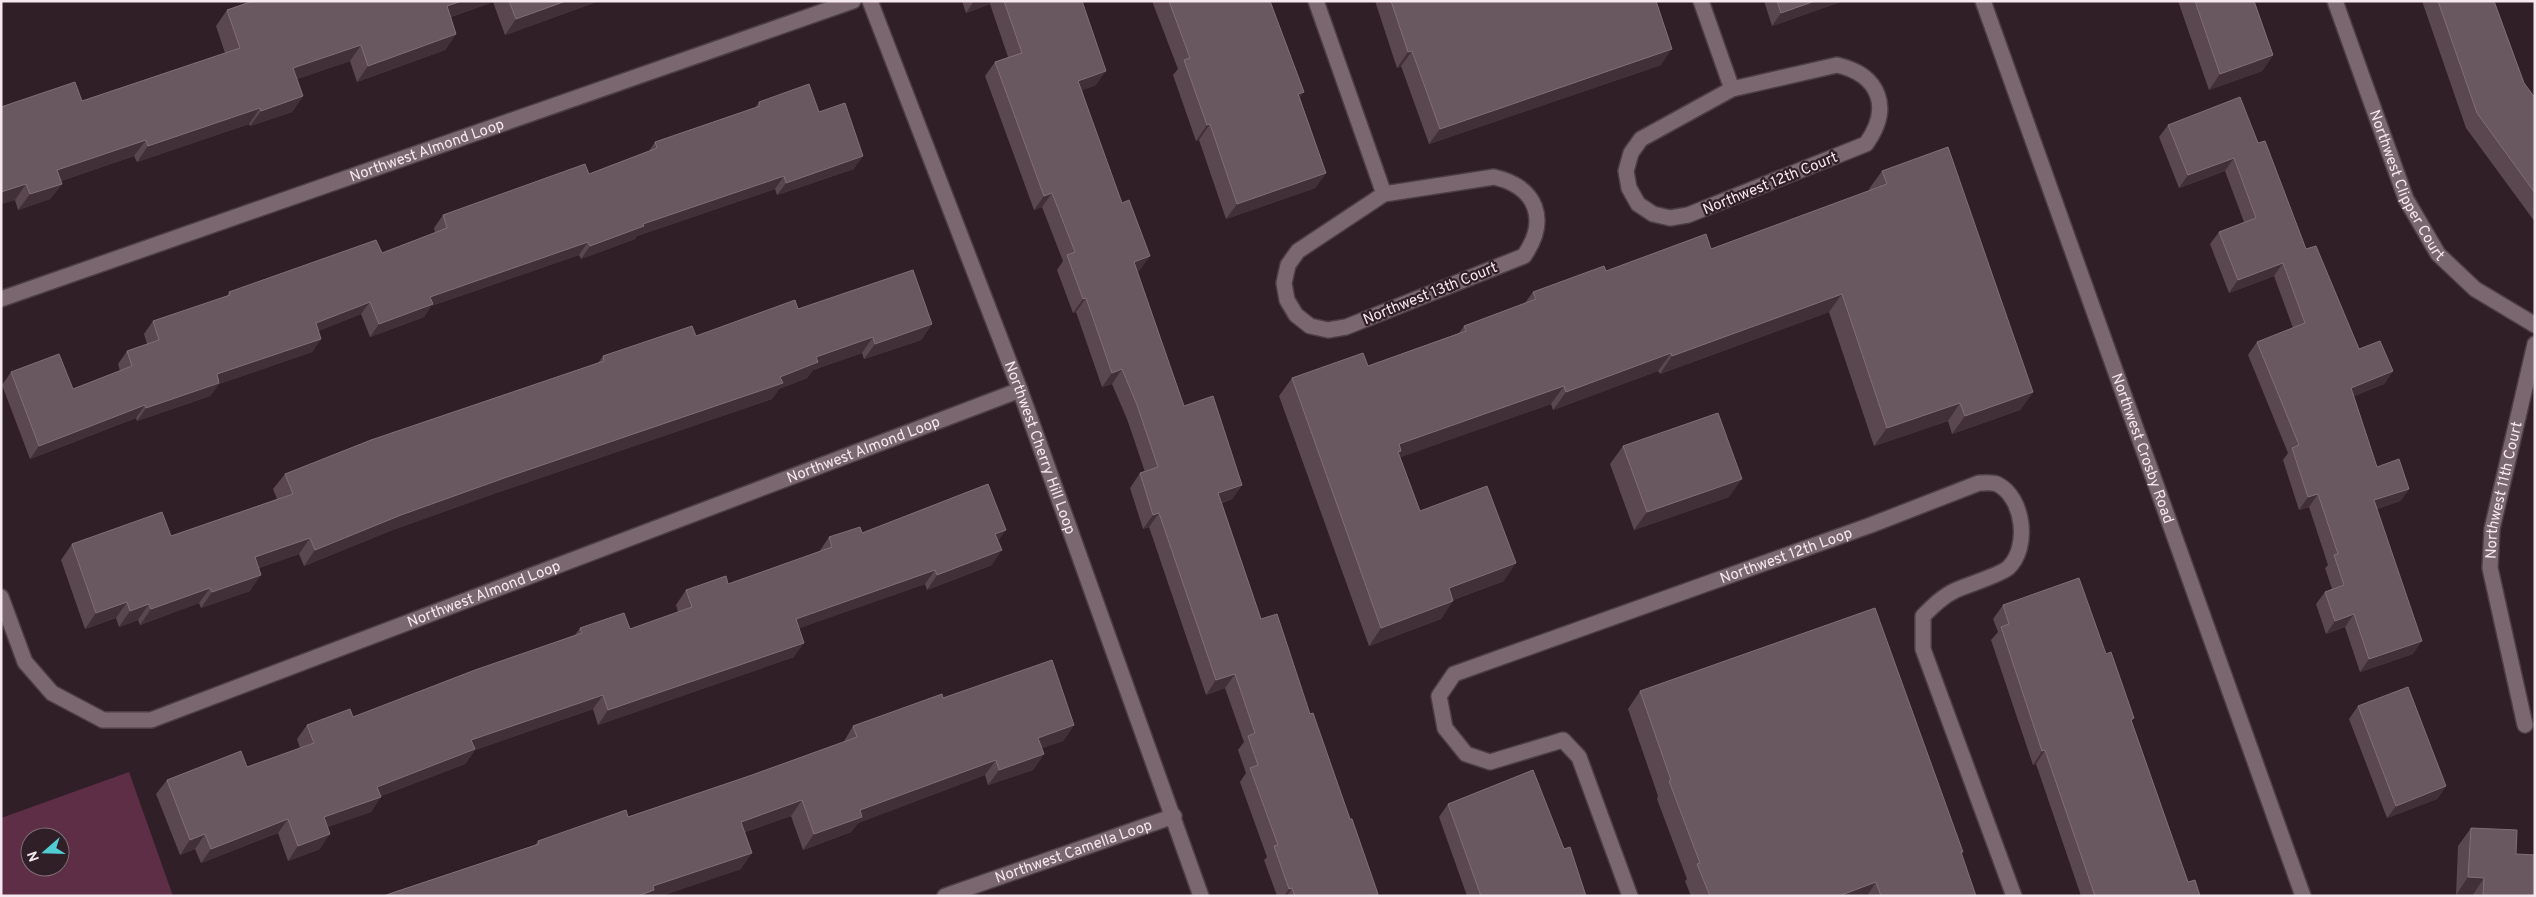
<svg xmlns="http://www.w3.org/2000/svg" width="2536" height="897" font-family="Overpass,sans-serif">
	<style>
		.green { fill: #5e2d46; fill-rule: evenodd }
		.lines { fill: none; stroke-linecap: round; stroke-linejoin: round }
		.minor-casing { stroke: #4c3e45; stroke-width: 18 }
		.tertiary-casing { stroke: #4c3e45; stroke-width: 18 }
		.minor { stroke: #7b6770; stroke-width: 15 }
		.tertiary { stroke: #7b6770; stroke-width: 15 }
		.wall { fill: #5a4750 }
		.shaded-wall { fill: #423038 }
		.building { fill: #6a5861; stroke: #806f77 }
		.labels { text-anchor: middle; stroke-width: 4.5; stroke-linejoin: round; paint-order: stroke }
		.street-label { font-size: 15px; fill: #f5e8ee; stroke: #301f27 }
	</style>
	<rect width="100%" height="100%" fill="#301f27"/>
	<path class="green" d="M129,772L173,896H1V818ZM30,837H60V867H30Z"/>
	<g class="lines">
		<defs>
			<g id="minor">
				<path id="s1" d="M870,1L1020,390L1201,896"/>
				<polyline points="1316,1 1384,194"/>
				<polyline points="1701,1 1732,89"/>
				<path id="s2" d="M2335,1L2406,199L2438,254L2475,289L2535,325"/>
				<path d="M1837,65C1880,75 1892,108 1866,144L1688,215L1670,218L1653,214L1638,204L1629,188L1626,171L1631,153L1641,139L1732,89Z"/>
				<path d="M1494,177C1537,187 1549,220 1524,256L1346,327L1328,330L1310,326L1296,315L1287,300L1284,283L1288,265L1298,251L1384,194Z"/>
				<path id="s3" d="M1,299L853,1"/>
				<path id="s4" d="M1,597L25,662L52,693L103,720H151L1020,390"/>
				<path id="s5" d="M2525,725L2490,568L2492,529L2535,344"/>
				<path id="s6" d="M945,896L1174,816"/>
				<path id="s7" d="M1630,896L1579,757L1563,740L1490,762L1466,754L1445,728L1439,696L1454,674L1871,525L1979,483C1984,483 1992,482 1997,484C2024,497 2030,548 2008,568C2000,575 1967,585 1956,590C1943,596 1933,606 1923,616V649L2014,896"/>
			</g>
			<g id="tertiary">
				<path id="s8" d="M1983,1L2303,896"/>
			</g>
		</defs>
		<use href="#minor" class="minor-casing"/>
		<use href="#tertiary" class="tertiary-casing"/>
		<use href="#minor" class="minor"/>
		<use href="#tertiary" class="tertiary"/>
	</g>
	<g class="wall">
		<polygon points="253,1 599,1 505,35 493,2 451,17 456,34 445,50 357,82 350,61 297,79 303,96 292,112 250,126 249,124 137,162 134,156 61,181 62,184 50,199 18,210 15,200 1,204 1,107 82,101 225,53 216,26 227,10"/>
		<polygon points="962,1 1082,1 1096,85 1082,90 1140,270 1137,271 1184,406 1242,485 1232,499 1222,503 1261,619 1310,714 1378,894 1377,896 1277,896 1264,860 1267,857 1240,782 1246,773 1238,750 1244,742 1225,688 1206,695 1149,527 1143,529 1130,488 1140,473 1145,472 1127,419 1112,384 1102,387 1076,312 1073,313 1057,270 1063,261 1042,207 1034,210 985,76 995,62 1008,57 990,4 966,13"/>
		<polygon points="1152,1 1270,1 1300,98 1326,173 1315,188 1226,219 1199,140 1196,141 1173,75 1178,69"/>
		<polygon points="1375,1 1656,1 1661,65 1429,144 1401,66 1397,68"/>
		<polygon points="1764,1 1843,1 1772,26"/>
		<polygon points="2178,1 2254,1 2273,55 2262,71 2209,90"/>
		<polygon points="2422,1 2494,1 2524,83 2535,98 2535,222 2466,128"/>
		<polygon points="759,102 819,112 854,169 777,195 775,189 637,236 635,239 581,259 579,255 431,306 424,317 370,337 361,314 318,331 321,339 312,352 219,384 210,396 137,421 136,418 30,459 2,385 11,372 73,389 120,371 118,364 127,351 147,344 144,334 153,321 227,296 229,292 382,253 435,233 434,228 443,215 589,174 649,151 655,142 755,108"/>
		<polygon points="2168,125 2258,143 2306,249 2359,349 2393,371 2384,384 2354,396 2377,467 2409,489 2400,501 2377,509 2413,654 2360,672 2345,627 2326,634 2316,604 2325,592 2332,589 2325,568 2328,565 2309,507 2299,510 2283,460 2288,453 2248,355 2257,342 2293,328 2274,276 2229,293 2210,244 2219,232 2244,222 2225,171 2179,188 2159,137"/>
		<polygon points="1882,171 2033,392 2020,410 1952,434 1948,421 1874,446 1829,312 1660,374 1658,371 1553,410 1551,404 1400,457 1420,511 1504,581 1453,600 1441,619 1369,646 1279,396 1292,378 1368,366 1459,333 1464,326 1525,303 1533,292 1606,271 1711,249 1870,191 1869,189"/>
		<polygon points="798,309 932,324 921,340 864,359 862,353 813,370 807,378 779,389 772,399 496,493 390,531 304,566 299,554 259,568 250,591 201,608 199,603 140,625 138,620 119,627 116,618 85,629 61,560 72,544 171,536 277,499 273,489 285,474 598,363 603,356 696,336"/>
		<polygon points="1623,446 1729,497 1634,530 1610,464"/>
		<polygon points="862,533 998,541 992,565 927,590 925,584 799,628 794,657 598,725 593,709 475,750 465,764 381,796 371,812 327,827 320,849 288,861 278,833 201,863 195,849 180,855 156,794 167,780 247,767 300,748 297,739 307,725 353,717 575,635 580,628 630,629 678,612 676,605 686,590 728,584 819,552 829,537"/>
		<polygon points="2003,605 2106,654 2132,722 2188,882 2200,896 2081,896 2036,764 2033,765 1991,640 1998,632 1993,619"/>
		<polygon points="1640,691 1963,852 1961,854 1976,896 1691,896 1685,881 1687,879 1657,799 1658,796 1628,709"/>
		<polygon points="943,698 1074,725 1063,741 1041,748 1044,754 1033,770 988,785 985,775 858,823 851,832 803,850 791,816 745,832 741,869 661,896 383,896 535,845 538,841 628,817 752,775 843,743 853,726"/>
		<polygon points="2358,706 2446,786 2437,799 2387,818 2349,719"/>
		<polygon points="1448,804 1564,849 1586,896 1467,896 1439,817"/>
		<polygon points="2471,828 2516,854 2535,896 2456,895 2458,846"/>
	</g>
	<g class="shaded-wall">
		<polygon points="462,1 494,1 493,2 436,22 447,6"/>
		<polygon points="566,1 599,1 505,35 516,19"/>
		<polygon points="974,1 991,1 990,4 966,13"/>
		<polygon points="1815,1 1843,1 1772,26 1781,13"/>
		<polygon points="456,34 445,50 357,82 368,66"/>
		<polygon points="361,45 350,61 282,84 293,68"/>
		<polygon points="1672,49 1661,65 1429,144 1440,129"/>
		<polygon points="1412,51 1401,66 1397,68 1408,52"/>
		<polygon points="2273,55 2262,71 2209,90 2220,74"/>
		<polygon points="1106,71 1096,85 1069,95 1078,81"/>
		<polygon points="1304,92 1293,108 1298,94"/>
		<polygon points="303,96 292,112 250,126 261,111"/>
		<polygon points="260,108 249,124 137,162 148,146"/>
		<polygon points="1210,124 1199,140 1196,141 1207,125"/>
		<polygon points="146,140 134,156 46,186 57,170"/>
		<polygon points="863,156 854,169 777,195 786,183"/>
		<polygon points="2234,158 2225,171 2179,188 2188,175"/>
		<polygon points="1326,173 1315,188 1226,219 1237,204"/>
		<polygon points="784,176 775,189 637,236 635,239 581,259 590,246 643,224"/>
		<polygon points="26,184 15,200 1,204 1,192"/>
		<polygon points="62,184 50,199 18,210 30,194"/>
		<polygon points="1052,193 1042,207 1034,210 1044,196"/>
		<polygon points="588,242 579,255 431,306 424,317 370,337 379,324 430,297"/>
		<polygon points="1150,256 1140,270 1124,276 1134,262"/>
		<polygon points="2283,263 2274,276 2229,293 2238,280"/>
		<polygon points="1842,294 1829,312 1660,374 1672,356"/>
		<polygon points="1086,298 1076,312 1073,313 1083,299"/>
		<polygon points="370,302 361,314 306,336 316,323"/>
		<polygon points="932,324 921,340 864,359 875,344"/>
		<polygon points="873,337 862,353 813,370 807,378 779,389 772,399 496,493 390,531 304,566 315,550 401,515 780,377 816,357"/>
		<polygon points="321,339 312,352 219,384 210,396 137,421 146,408 217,374"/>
		<polygon points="1671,353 1658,371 1553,410 1566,392"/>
		<polygon points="1122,369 1112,384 1102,387 1112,373"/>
		<polygon points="2393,371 2384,384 2342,401 2351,388"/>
		<polygon points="1564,386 1551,404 1396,459 1399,444"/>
		<polygon points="2033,392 2020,410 1952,434 1965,416"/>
		<polygon points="1960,403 1948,421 1874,446 1887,428"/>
		<polygon points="145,405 136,418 30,459 39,446"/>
		<polygon points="1742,479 1729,497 1634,530 1647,512"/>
		<polygon points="1242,485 1232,499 1208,507 1218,493"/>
		<polygon points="2409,489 2400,501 2365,513 2374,500"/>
		<polygon points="2318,494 2309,507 2299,510 2308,497"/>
		<polygon points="1159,513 1149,527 1143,529 1153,515"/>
		<polygon points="1006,530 996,544 995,534"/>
		<polygon points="310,538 299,554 244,573 255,557"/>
		<polygon points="1002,550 992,565 927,590 937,575"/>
		<polygon points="1516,563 1504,581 1436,606 1449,588"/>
		<polygon points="935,570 925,584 786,633 796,619"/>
		<polygon points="261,575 250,591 201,608 212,592"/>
		<polygon points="210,588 199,603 140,625 151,609"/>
		<polygon points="1453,601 1441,619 1369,646 1381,628"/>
		<polygon points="127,602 116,618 85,629 96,613"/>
		<polygon points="149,604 138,620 119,627 130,611"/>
		<polygon points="2354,614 2345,627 2326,634 2335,621"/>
		<polygon points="2422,641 2413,654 2360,672 2369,659"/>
		<polygon points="804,643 794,657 598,725 608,710"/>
		<polygon points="1235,674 1225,688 1206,695 1216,680"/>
		<polygon points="603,695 593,709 475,750 465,764 367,801 377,787 471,740"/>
		<polygon points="1074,725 1063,741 1027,754 1038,738"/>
		<polygon points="2045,750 2036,764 2033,765 2042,751"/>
		<polygon points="1044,754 1033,770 988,785 999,770"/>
		<polygon points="996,760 985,775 858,823 851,832 803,850 814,834 860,810"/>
		<polygon points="2446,786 2437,799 2387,818 2396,806"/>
		<polygon points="381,797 371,812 314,832 324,817"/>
		<polygon points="802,800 791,816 730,837 741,822"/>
		<polygon points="288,819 278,833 201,863 211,849"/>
		<polygon points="205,834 195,849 180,855 190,840"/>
		<polygon points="330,834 320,849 288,861 298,846"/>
		<polygon points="752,853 741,869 661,896 638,896 653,886"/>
		<polygon points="2468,877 2484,878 2472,896 2456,895"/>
		<polygon points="1876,882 1867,896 1839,896"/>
		<polygon points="1292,888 1287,896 1284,896 1289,889"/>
	</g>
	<g class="building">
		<polygon points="253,1 462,1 447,6 456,34 368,66 361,45 293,68 303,96 261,111 260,108 148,146 146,140 57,170 62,184 30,194 26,184 1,192 1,107 75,82 82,101 240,48 227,10"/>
		<polygon points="509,1 566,1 516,19"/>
		<polygon points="1004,1 1082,1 1106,71 1078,81 1122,203 1129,200 1150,256 1134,262 1184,406 1213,396 1242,485 1218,493 1261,619 1277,614 1310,714 1313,713 1350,819 1352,819 1378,894 1374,896 1295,896 1292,888 1289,889 1274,846 1278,845 1250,768 1258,765 1248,736 1255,733 1235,674 1216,680 1159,513 1153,515 1140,473 1158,467 1137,405 1122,369 1112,373 1086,298 1083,299 1067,255 1075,252 1052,193 1044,196 995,62 1022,53"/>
		<polygon points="1169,1 1270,1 1304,92 1298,94 1326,173 1237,204 1210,124 1207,125 1184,60 1190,58"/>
		<polygon points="1391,1 1656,1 1672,49 1440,129 1412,51 1408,52"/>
		<polygon points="1777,1 1815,1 1781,13"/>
		<polygon points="2195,1 2254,1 2273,55 2220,74"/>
		<polygon points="2438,1 2494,1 2524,83 2535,98 2535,193 2477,113"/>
		<polygon points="809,84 819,112 845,103 863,156 786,183 784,176 643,224 644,226 590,246 588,242 430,297 433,304 379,324 370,302 316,323 321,339 217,374 219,383 146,408 145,405 39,446 11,372 59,354 73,389 132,366 127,351 159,340 153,321 230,295 229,292 376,240 382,253 447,228 443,215 585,164 589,174 657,148 655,142 760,106 759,102"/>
		<polygon points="2240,97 2258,143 2265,141 2306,249 2316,246 2359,349 2380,341 2393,371 2351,388 2377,467 2399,459 2409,489 2374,500 2422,641 2369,659 2354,614 2335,621 2325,592 2344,585 2334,555 2338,554 2318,494 2308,497 2292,448 2299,445 2257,342 2305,323 2283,263 2238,280 2219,232 2256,218 2234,158 2188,175 2168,125"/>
		<polygon points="1948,147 2033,392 1965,416 1960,403 1887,428 1842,294 1672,356 1671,353 1566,392 1564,386 1399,444 1401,451 1398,452 1420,511 1487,486 1516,563 1449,588 1453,601 1381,628 1292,378 1363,353 1368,366 1466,331 1464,326 1536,299 1533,292 1604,266 1606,271 1706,234 1711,249 1887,184 1882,171"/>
		<polygon points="913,270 932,324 875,344 873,337 816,357 818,362 780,377 783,383 507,477 401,515 315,550 310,538 255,557 261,575 212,592 210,588 151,609 149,604 130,611 127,602 96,613 72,544 162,512 171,536 293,494 285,474 371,440 604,361 603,356 692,326 696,336 795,300 798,309"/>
		<polygon points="1718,413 1742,479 1647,512 1623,446"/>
		<polygon points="988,484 1006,530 995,534 1002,550 937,575 935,570 796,619 804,643 608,710 603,695 471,740 475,749 377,787 381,797 324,817 330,834 298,846 288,819 211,849 205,834 190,840 167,780 241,751 247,767 314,743 307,725 350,709 353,717 475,670 582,633 580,628 624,613 630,629 692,607 686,590 726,576 728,584 832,547 829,537 860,527 862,533"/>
		<polygon points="2079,578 2106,654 2111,652 2134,718 2131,720 2188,882 2195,880 2200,896 2095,896 2045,750 2042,751 2001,627 2009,624 2003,605"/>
		<polygon points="1875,608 1963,852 1961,852 1976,896 1881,896 1876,882 1839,896 1710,896 1697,864 1700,863 1669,781 1671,780 1640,691"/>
		<polygon points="1052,660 1074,725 1038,738 1044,754 999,770 996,760 860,810 862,817 814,834 802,800 741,822 752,853 653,886 654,890 638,896 383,896 539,844 538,841 626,810 628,817 752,775 857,737 853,726 942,694 943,698"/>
		<polygon points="2408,687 2446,786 2396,806 2358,706"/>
		<polygon points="1533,770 1564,849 1570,847 1586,896 1481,896 1448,804"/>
		<polygon points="2471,828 2517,830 2516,854 2535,855 2535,896 2483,896 2484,878 2468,877"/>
	</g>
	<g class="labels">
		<g class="street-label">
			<text dy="5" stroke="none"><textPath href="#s3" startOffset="451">Northwest Almond Loop</textPath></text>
			<text transform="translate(1770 183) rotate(-22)" y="5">Northwest 12th Court</text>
			<text dy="5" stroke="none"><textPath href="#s2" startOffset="198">Northwest Clipper Court</textPath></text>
			<text transform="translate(1430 293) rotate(-22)" y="5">Northwest 13th Court</text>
			<text dy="5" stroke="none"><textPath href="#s1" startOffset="478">Northwest Cherry Hill Loop</textPath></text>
			<text dy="5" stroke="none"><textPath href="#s8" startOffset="475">Northwest Crosby Road</textPath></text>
			<text dy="5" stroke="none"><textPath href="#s4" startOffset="978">Northwest Almond Loop</textPath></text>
			<text dy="5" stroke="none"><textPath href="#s5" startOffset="240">Northwest 11th Court</textPath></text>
			<text dy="5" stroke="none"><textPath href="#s7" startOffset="718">Northwest 12th Loop</textPath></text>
			<text dy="5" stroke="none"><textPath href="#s4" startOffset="572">Northwest Almond Loop</textPath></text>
			<text dy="5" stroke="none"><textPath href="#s6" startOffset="136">Northwest Camella Loop</textPath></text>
		</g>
	</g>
	<rect width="2536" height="897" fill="none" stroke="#f5e8ee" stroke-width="5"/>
	<g transform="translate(45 852) rotate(250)"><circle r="24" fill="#301f27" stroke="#7f6f77"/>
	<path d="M0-4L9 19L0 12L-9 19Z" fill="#51ccd2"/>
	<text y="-8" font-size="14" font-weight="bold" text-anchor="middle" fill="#f5e8ee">N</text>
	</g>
</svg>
